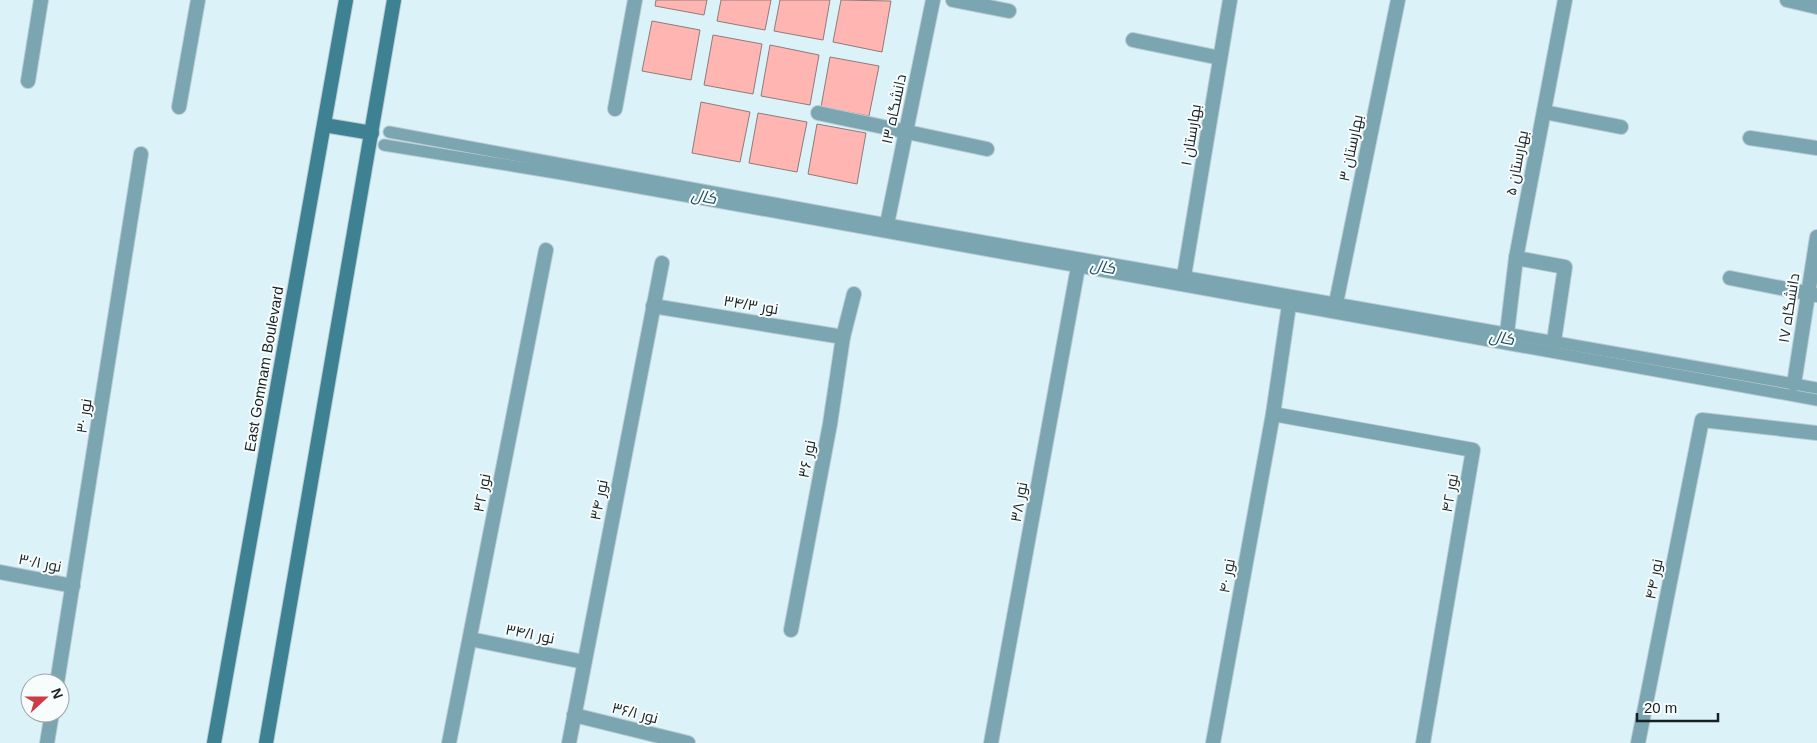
<svg xmlns="http://www.w3.org/2000/svg" width="1817" height="743" font-family="Arial,Cairo,sans-serif">
	<style>
		.building { fill: #ffb6b2; stroke: #8f7b79 }
		.lines { fill: none; stroke-linecap: round; stroke-linejoin: round }
		.service-casing { stroke: #b8ccd2; stroke-width: 13 }
		.minor-casing { stroke: #b8ccd2; stroke-width: 16 }
		.tertiary-casing { stroke: #b8ccd2; stroke-width: 16 }
		.secondary-casing { stroke: #b8ccd2; stroke-width: 16 }
		.service { stroke: #7ba5b1; stroke-width: 11 }
		.minor { stroke: #7ba5b1; stroke-width: 14 }
		.tertiary { stroke: #7ba5b1; stroke-width: 14 }
		.secondary { stroke: #3e8192; stroke-width: 14 }
		.labels { text-anchor: middle; stroke-width: 4; stroke-linejoin: round; paint-order: stroke }
		.street-label { font-size: 15px; fill: #172022; stroke: #f7fcfd }
		.water-label { font-size: 16px; font-style: italic; fill: #1d4d59; stroke: #f7fcfd }
	</style>
	<rect width="100%" height="100%" fill="#dbf2f9"/>
	<g class="building">
		<polygon points="656,0 707,0 704,15 655,6"/>
		<polygon points="721,0 771,0 765,30 717,21"/>
		<polygon points="780,0 830,0 823,40 774,31"/>
		<polygon points="841,0 891,1 882,52 833,42"/>
		<polygon points="652,21 700,30 691,80 642,71"/>
		<polygon points="713,35 762,44 753,94 704,85"/>
		<polygon points="770,45 819,55 810,105 761,96"/>
		<polygon points="830,57 879,66 869,116 821,107"/>
		<polygon points="701,102 750,112 740,162 692,153"/>
		<polygon points="758,113 807,122 797,172 749,163"/>
		<polygon points="817,124 866,133 857,184 808,174"/>
	</g>
	<g class="lines">
		<defs>
			<g id="service">
				<polyline points="389,132 887,224 1817,388"/>
				<polyline points="384,145 562,174 1817,400"/>
			</g>
			<g id="minor">
				<polyline points="953,0 1009,11"/>
				<polyline points="1133,40 1220,58"/>
				<polyline points="28,81 41,0"/>
				<polyline points="179,107 198,0"/>
				<polyline points="615,109 635,0"/>
				<polyline points="1544,112 1621,127"/>
				<polyline points="818,113 987,149"/>
				<polyline points="1750,138 1817,148"/>
				<polyline points="887,224 933,0"/>
				<polyline points="1516,258 1565,267 1554,341"/>
				<polyline points="1184,276 1230,0"/>
				<polyline points="1730,278 1816,295"/>
				<polyline points="1336,303 1398,0"/>
				<polyline points="653,306 843,337"/>
				<polyline points="1507,333 1516,258 1565,0"/>
				<polyline points="1794,384 1817,237"/>
				<polyline points="1273,414 1473,450 1423,743"/>
				<polyline points="0,572 73,586"/>
				<polyline points="791,630 830,424 843,337 854,294"/>
				<polyline points="470,639 584,662"/>
				<polyline points="57,683 141,154"/>
				<polyline points="574,715 688,743"/>
				<polyline points="47,743 52,713"/>
				<polyline points="449,743 546,250"/>
				<polyline points="569,743 662,263"/>
				<polyline points="991,743 1078,267"/>
				<polyline points="1213,743 1273,414 1289,305"/>
				<polyline points="1638,743 1702,420 1817,433"/>
			</g>
			<polyline id="tertiary" points="1787,0 1817,7"/>
			<g id="secondary">
				<polyline points="324,125 372,133"/>
				<polyline points="214,743 346,0"/>
				<polyline points="266,743 394,0"/>
			</g>
		</defs>
		<use href="#service" class="service-casing"/>
		<use href="#minor" class="minor-casing"/>
		<use href="#tertiary" class="tertiary-casing"/>
		<use href="#secondary" class="secondary-casing"/>
		<use href="#service" class="service"/>
		<use href="#minor" class="minor"/>
		<use href="#tertiary" class="tertiary"/>
		<use href="#secondary" class="secondary"/>
	</g>
	<g class="labels">
		<g class="street-label">
			<text transform="translate(894 109) rotate(-78)" y="5">دانشگاه ۱۳</text>
			<text transform="translate(1191 135) rotate(-81)" y="5">بهارستان ۱</text>
			<text transform="translate(1351 148) rotate(-78)" y="5">بهارستان ۳</text>
			<text transform="translate(1517 163) rotate(-79)" y="5">بهارستان ۵</text>
			<text transform="translate(751 305) rotate(9)" y="5">نور ۳۴/۳</text>
			<text transform="translate(1789 308) rotate(-81)" y="5">دانشگاه ۱۷</text>
			<text transform="translate(264 369) rotate(-80)" y="5">East Gomnam Boulevard</text>
			<text transform="translate(84 416) rotate(-81)" y="5">نور ۳۰</text>
			<text transform="translate(807 459) rotate(-79)" y="5">نور ۳۶</text>
			<text transform="translate(482 493) rotate(-79)" y="5">نور ۳۲</text>
			<text transform="translate(1450 493) rotate(-80)" y="5">نور ۴۲</text>
			<text transform="translate(599 500) rotate(-79)" y="5">نور ۳۴</text>
			<text transform="translate(1019 502) rotate(-80)" y="5">نور ۳۸</text>
			<text transform="translate(40 563) rotate(11)" y="5">نور ۳۰/۱</text>
			<text transform="translate(1227 576) rotate(-80)" y="5">نور ۴۰</text>
			<text transform="translate(1654 579) rotate(-79)" y="5">نور ۴۴</text>
			<text transform="translate(530 634) rotate(11)" y="5">نور ۳۴/۱</text>
			<text transform="translate(635 713) rotate(14)" y="5">نور ۳۶/۱</text>
		</g>
		<g class="water-label">
			<text transform="translate(704 196) rotate(10)" y="6">کال</text>
			<text transform="translate(1103 266) rotate(10)" y="6">کال</text>
			<text transform="translate(1502 337) rotate(10)" y="6">کال</text>
		</g>
	</g>
	<g transform="translate(45 698) rotate(69)"><circle r="24" fill="#f7fcfd" stroke="#9da4a5"/>
	<path d="M0-4L9 19L0 12L-9 19Z" fill="#cc3c45"/>
	<text y="-8" font-size="14" font-weight="bold" text-anchor="middle" fill="#172022">N</text>
	</g>
	<path d="M1637 713v8h81v-8" fill="none" stroke="#172022" stroke-width="2.5"/>
	<text x="1644" y="713" font-size="15" fill="#172022" stroke="#f7fcfd" stroke-width="4" paint-order="stroke">20 m</text>
</svg>
